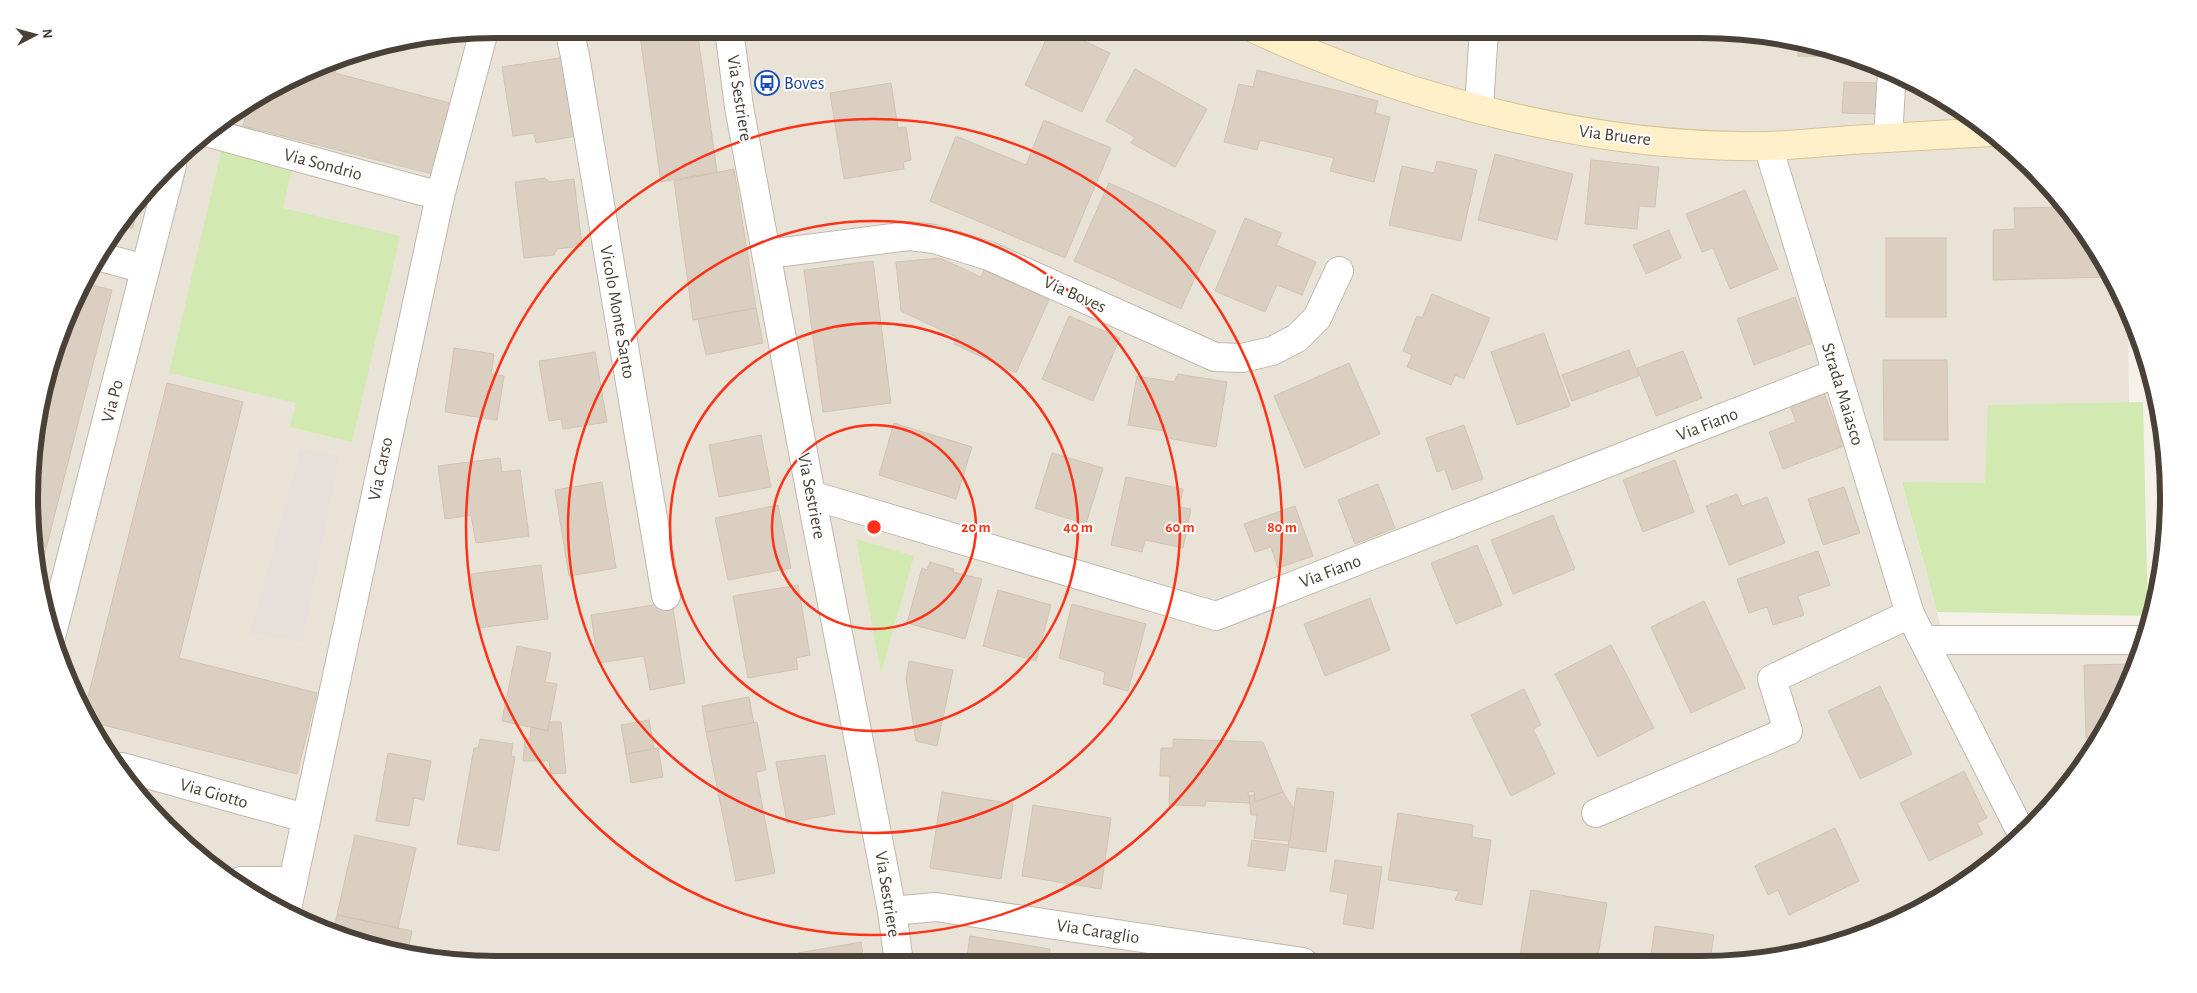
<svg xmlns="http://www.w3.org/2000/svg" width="2197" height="993" font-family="'Alegreya Sans',sans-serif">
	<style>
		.residential { fill: #e9e3d7 }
		.industrial { fill: #e5e0da }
		.green { fill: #d2eab1 }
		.parking { fill: #e6e4e1 }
		.building { fill: #dacfc1; stroke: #d2c4b1 }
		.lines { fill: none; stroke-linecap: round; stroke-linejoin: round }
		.street-casing { stroke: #c1b8ab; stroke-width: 30 }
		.secondary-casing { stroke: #d6c498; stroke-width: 30 }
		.street { stroke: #fff; stroke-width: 28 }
		.secondary { stroke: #fff0c9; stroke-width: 28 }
		.ring { fill: none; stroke: #ff3116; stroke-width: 2.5 }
		.labels { text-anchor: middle; stroke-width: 4; stroke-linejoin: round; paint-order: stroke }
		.transit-label { font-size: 18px; fill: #164399; stroke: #fff; text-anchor: start }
		.street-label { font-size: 18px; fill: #494137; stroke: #fff }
		.rim { fill: none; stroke: #494137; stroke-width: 6 }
		.centre { fill: #ff3116; stroke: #fff; stroke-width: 2.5 }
		.ring-label { font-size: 15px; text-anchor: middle; font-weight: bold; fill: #ff3116; stroke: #fff; stroke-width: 4; stroke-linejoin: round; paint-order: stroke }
	</style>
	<rect width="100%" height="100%" fill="#f5f1e9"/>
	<polygon class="residential" points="497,29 1701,29 1791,38 1879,64 1960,107 2031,166 2089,236 2128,309 2129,407 2084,483 1902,483 1941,627 2148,625 2133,675 2072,781 1985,867 1880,929 1762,960 496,964 405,955 318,929 188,848 91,730 54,647 33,558 38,406 91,263 188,145 262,92 346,54"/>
	<polygon class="industrial" points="300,449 340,455 303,642 250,633"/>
	<g class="green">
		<polygon points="224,139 295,156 283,208 400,236 352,442 290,427 296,403 169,373"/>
		<polygon points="2143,402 2148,616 1937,612 1902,482 1985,483 1988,405"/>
		<polygon points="856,539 914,556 881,673"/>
	</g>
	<polygon class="parking" points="203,858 246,868 242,882"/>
	<g class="building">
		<polygon points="639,29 697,29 717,172 661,182"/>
		<polygon points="1051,29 1059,29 1110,53 1082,112 1025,85"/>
		<polygon points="1798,40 1846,54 1840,57 1798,56"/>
		<polygon points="340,56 335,73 457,105 440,176 243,126 250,101 262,92"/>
		<polygon points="565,57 577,136 536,143 534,133 513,136 502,67"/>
		<polygon points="1135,69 1207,109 1175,167 1131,143 1135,137 1106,121"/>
		<polygon points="1257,70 1378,101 1375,113 1390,117 1374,182 1330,171 1334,158 1260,140 1257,150 1224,142 1239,84 1253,87"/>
		<polygon points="1844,82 1878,83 1877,114 1842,113"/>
		<polygon points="891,83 898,128 906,127 911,160 903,162 904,169 844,179 830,93"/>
		<polygon points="1044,120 1111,148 1065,258 930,201 956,136 1026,165"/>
		<polygon points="1495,154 1573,174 1557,240 1478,220"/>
		<polygon points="1591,160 1659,167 1655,207 1639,206 1637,229 1585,224"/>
		<polygon points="1437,161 1477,170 1461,241 1389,225 1402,166 1434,173"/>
		<polygon points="734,169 756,308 693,320 674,181"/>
		<polygon points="545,178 549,182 574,179 582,246 557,249 554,255 524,258 515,182"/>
		<polygon points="1109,183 1216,231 1181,309 1074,261"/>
		<polygon points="1745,190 1778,269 1730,289 1713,248 1702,252 1686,214"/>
		<polygon points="137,207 133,228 122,226"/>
		<polygon points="2065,207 2089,236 2109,277 1993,280 1993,230 2015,229 2014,208"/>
		<polygon points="1245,218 1282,233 1276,245 1316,262 1302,295 1277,285 1265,312 1215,291"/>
		<polygon points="1669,230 1681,258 1646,274 1633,245"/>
		<rect x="1886" y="238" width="60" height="79"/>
		<polygon points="940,258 981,277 984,270 1049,300 1016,373 954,344 956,337 901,311 896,262"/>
		<polygon points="873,261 891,403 823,412 804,270"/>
		<polygon points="84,283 112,290 38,580 33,558 38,406"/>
		<polygon points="1432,294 1490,318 1464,379 1455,375 1451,385 1407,367 1412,355 1403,351 1417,316 1422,318"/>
		<polygon points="1795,297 1812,343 1754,365 1737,319"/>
		<polygon points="756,308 763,343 706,355 698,319"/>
		<polygon points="1069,316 1120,338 1093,401 1042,379"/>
		<polygon points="1544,333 1570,406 1517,425 1491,352"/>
		<polygon points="454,348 494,354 491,374 504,376 497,420 445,412"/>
		<polygon points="1629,350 1639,376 1572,401 1562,375"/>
		<polygon points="1683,351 1702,398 1656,416 1637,368"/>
		<polygon points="595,352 607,422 563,429 561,419 549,421 539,361"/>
		<polygon points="1883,360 1947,360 1948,440 1884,440"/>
		<polygon points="1349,363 1380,434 1305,468 1274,396"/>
		<polygon points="1178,374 1227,382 1216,447 1167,438 1164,431 1128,425 1137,376 1174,382"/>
		<polygon points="167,383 243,402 179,658 317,693 297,774 87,721 84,713"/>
		<polygon points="1824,393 1844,446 1783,469 1769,432 1796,422 1790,406"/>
		<polygon points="894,423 972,447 956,499 879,475"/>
		<polygon points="1464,425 1483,479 1452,490 1445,469 1437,472 1426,438"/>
		<polygon points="761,435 771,487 719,497 709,445"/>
		<polygon points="1052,453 1103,468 1086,524 1035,508"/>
		<polygon points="500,458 502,472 520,470 529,536 476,543 471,515 445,519 438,466"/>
		<polygon points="1675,460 1694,512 1643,532 1623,480"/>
		<polygon points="1126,477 1183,489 1179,507 1191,509 1183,548 1145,540 1142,552 1111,545"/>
		<polygon points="602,482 616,568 569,576 555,490"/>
		<polygon points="1378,484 1395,528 1355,544 1338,500"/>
		<polygon points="1844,487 1860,533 1823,545 1808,499"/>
		<polygon points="1737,494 1742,506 1767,497 1785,543 1729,565 1706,506"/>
		<polygon points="778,505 791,568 728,580 715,518"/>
		<polygon points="1295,506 1313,556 1278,568 1271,547 1255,552 1244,524"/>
		<polygon points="1553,515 1575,569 1513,594 1491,540"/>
		<polygon points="1477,545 1502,605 1456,624 1431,563"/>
		<polygon points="1818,551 1830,585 1798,596 1804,615 1773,625 1767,607 1749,613 1737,579"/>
		<polygon points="930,562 954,569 953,572 982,579 965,639 907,623 922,568 927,570"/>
		<polygon points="541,565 548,619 478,628 471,574"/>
		<polygon points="798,585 810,655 796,658 798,669 748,678 733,596"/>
		<polygon points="998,590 1051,605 1036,661 983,646"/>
		<polygon points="1370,598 1390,650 1325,676 1304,624"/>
		<polygon points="1704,601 1745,688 1691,713 1651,627"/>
		<polygon points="672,602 685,683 650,690 644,656 598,663 591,615"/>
		<polygon points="1072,604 1146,624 1128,691 1103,684 1105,672 1059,658"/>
		<polygon points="1611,645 1654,728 1598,757 1555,674"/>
		<polygon points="517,646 551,653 545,682 557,684 548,731 502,721"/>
		<polygon points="909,661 953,670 937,746 916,741 906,679"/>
		<polygon points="2136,664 2133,675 2097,738 2086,738 2084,665"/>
		<polygon points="1880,686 1912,754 1860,779 1828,711"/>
		<polygon points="1524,689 1541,725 1533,729 1555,774 1511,796 1471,715"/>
		<polygon points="749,697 754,724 706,732 702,706"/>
		<polygon points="649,720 654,749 626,754 621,725"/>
		<polygon points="549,722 561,722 566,773 551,774 549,761 523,761 525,739 530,739 531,727 548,731"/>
		<polygon points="757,722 766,770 756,772 775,873 736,881 706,732"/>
		<polygon points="480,739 513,744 511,756 515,757 499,851 457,844 474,748 478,748"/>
		<polygon points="1173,739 1263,742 1283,792 1255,802 1254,791 1248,792 1250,803 1206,801 1205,806 1169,805 1170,776 1160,776 1161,748 1173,748"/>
		<polygon points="658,748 663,777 631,783 626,754"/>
		<polygon points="388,753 431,761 424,800 414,798 409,826 376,821"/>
		<polygon points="825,755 835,814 787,823 776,762"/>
		<polygon points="1964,771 1987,818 1977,823 1983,834 1929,861 1900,803"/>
		<polygon points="1297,788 1334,792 1326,852 1288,847"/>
		<polygon points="942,792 1013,804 1001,879 930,868"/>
		<polygon points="1283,792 1294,809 1290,841 1254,838 1257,815 1251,815 1249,796 1254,795 1255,802"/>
		<polygon points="1033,805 1111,818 1101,889 1022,876"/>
		<polygon points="1398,813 1473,825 1472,837 1491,840 1482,905 1455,900 1459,891 1388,880"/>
		<polygon points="1835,828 1859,881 1789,915 1778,890 1768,895 1755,866"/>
		<polygon points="355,835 416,848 398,928 337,915"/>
		<polygon points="1252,840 1289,845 1285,871 1248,866"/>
		<polygon points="1998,855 1985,867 1958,883 1955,876"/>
		<polygon points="1335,860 1382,867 1373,929 1343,924 1348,894 1330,891"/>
		<polygon points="1531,890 1607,903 1597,961 1519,961"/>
		<polygon points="337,915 412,931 407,955 333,933"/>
		<polygon points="1876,925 1878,929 1853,936"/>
		<polygon points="1655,926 1714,935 1710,960 1650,961"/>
		<polygon points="970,936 1050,949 1048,962 966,963"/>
		<polygon points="861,942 864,963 799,963 798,953"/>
	</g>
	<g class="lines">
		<defs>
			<g id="street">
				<polyline points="569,29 575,56 666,596"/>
				<polyline points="729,29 739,107 811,495 892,911 899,963"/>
				<polyline points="1479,108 1484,29"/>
				<polyline points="206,132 440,196"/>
				<polyline points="1888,138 1892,71"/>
				<polyline points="1768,146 1910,614 2021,832"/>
				<polyline points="768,254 909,236 934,239 989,256 1215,357 1242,358 1272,351 1297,338 1317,318 1339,271"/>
				<polyline points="97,256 145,269"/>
				<polyline points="811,495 1216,616 1837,373"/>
				<polyline points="51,637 172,165"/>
				<polyline points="1924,640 2143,640"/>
				<polyline points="122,767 305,818"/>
				<polyline points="1596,813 1788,731 1772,679 1910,614"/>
				<polyline points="241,881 293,881"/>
				<polyline points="287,909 440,196 484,31"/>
				<polyline points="892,911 936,907 1303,962"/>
			</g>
			<path id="secondary" d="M1255,29C1410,101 1596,149 1767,146C1795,145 1823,142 1851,140C1897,137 1944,135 1990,132"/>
		</defs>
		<use href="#street" class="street-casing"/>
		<use href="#secondary" class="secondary-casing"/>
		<use href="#street" class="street"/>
		<use href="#secondary" class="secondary"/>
	</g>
	<g class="ring">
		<circle cx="874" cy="527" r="102"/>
		<circle cx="874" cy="527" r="204"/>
		<circle cx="874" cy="527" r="306"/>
		<circle cx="874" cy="527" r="408"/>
	</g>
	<defs>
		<symbol id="bus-ring" viewBox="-11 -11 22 22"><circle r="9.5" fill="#fff" stroke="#1a4fb4" stroke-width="1.5"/><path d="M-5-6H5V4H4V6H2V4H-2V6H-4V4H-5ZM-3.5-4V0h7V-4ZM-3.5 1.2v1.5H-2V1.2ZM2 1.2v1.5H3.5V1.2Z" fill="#1a4fb4"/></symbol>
	</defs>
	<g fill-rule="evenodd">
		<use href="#bus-ring" x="753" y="69" width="28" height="28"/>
	</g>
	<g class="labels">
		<g class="transit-label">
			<text x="784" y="89">Boves</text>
		</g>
		<g class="street-label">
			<text transform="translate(740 98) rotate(81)" y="6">Via Sestriere</text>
			<text transform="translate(1615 135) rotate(7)" y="6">Via Bruere</text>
			<text transform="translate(323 164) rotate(15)" y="6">Via Sondrio</text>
			<text transform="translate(1075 294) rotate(24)" y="6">Via Boves</text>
			<text transform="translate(618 312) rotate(80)" y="6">Vicolo Monte Santo</text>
			<text transform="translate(1843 394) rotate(73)" y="6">Strada Maiasco</text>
			<text transform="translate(112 401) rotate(-76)" y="6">Via Po</text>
			<text transform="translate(1707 424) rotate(-21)" y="6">Via Fiano</text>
			<text transform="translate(380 469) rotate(-78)" y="6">Via Carso</text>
			<text transform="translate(812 496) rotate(79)" y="6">Via Sestriere</text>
			<text transform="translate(1330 571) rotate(-21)" y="6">Via Fiano</text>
			<text transform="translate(214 793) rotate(16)" y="6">Via Giotto</text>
			<text transform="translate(888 894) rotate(81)" y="6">Via Sestriere</text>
			<text transform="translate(1098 931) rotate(9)" y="6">Via Caraglio</text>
		</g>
	</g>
	<path d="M0 0H2197V993H0ZM497 38H1701A459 459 0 0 1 2160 497V497A459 459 0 0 1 1701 956H497A459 459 0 0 1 38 497V497A459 459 0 0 1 497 38Z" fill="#fff" fill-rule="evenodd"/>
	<path class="rim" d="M497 38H1701A459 459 0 0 1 2160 497V497A459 459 0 0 1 1701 956H497A459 459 0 0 1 38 497V497A459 459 0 0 1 497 38Z"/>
	<circle cx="874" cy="527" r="8" class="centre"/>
	<g class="ring-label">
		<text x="976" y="532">20 m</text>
		<text x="1078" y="532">40 m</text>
		<text x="1180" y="532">60 m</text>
		<text x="1282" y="532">80 m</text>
	</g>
	<g transform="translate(35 35) rotate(84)" stroke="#ffffff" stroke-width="4" paint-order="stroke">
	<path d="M0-4L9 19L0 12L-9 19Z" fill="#494137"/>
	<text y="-8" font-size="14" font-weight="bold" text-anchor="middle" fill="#494137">N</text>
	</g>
</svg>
